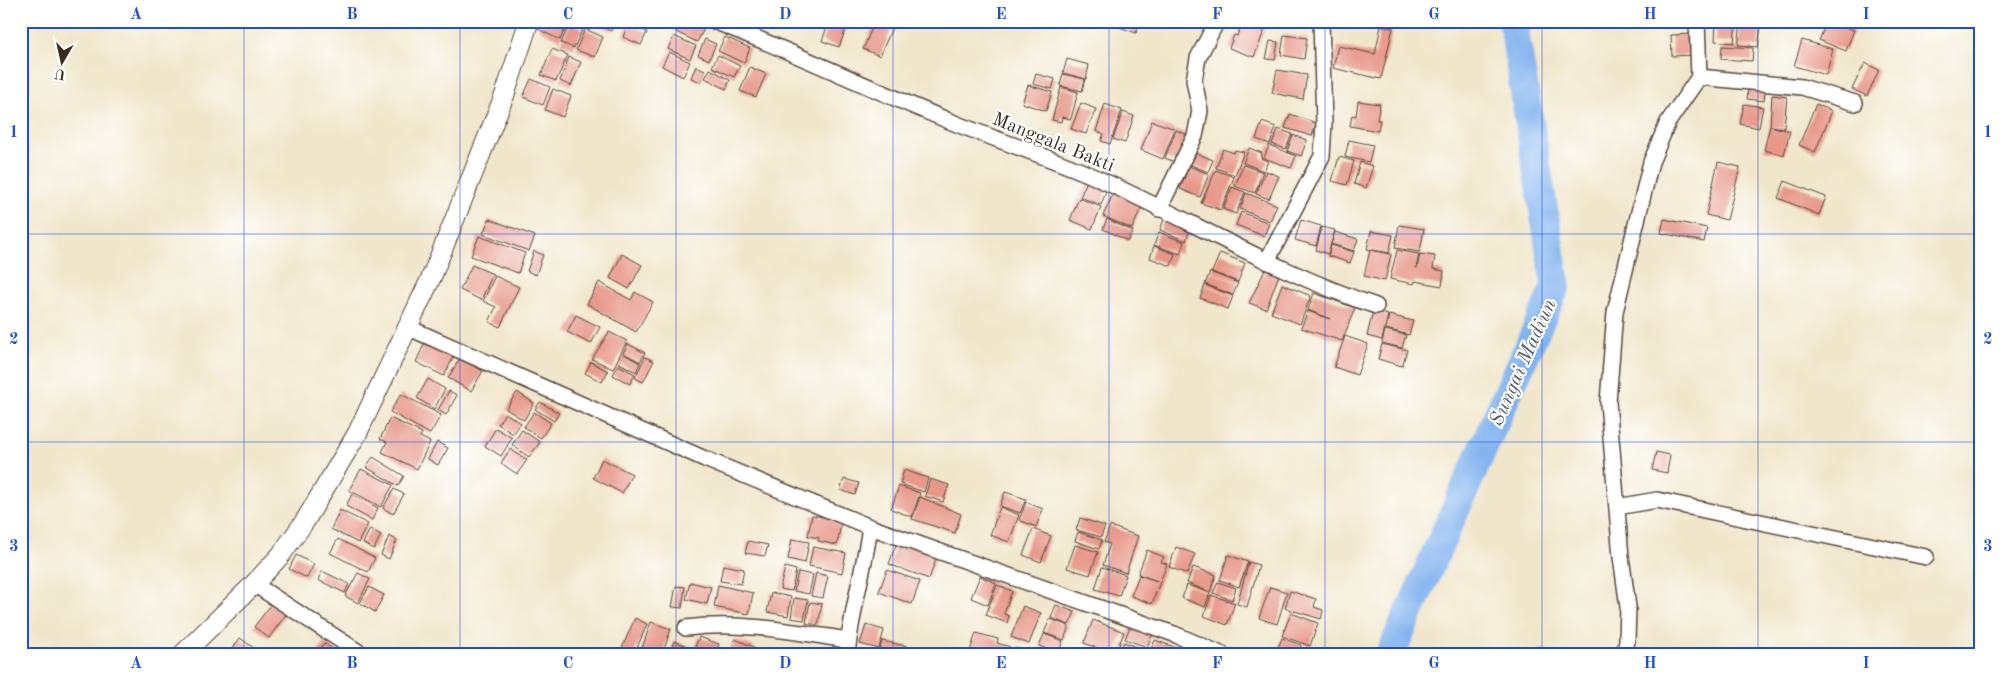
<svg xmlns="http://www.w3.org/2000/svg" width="2002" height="676" font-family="'Old Standard TT',serif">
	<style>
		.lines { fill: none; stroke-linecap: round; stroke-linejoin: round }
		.river { stroke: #83b4ef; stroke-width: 29 }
		.building { fill: #e79889 }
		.minor-casing { stroke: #564638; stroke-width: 18 }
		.tertiary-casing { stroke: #564638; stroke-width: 21 }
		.minor { stroke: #fff; stroke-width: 15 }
		.tertiary { stroke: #fff; stroke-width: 19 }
		.grid { fill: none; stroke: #1d4ed8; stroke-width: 1; stroke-opacity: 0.55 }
		.labels { text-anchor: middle; stroke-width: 4.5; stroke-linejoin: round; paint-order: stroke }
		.street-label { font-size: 19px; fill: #3b2a1e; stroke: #fff }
		.water-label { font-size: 20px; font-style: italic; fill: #545a67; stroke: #fff }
		.neatline { fill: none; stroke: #1d4ed8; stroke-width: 2 }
		.grid-label { font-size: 16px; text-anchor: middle; font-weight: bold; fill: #1d4ed8 }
	</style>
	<rect width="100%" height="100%" fill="#fff"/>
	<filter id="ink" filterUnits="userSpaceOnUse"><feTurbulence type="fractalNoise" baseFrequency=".02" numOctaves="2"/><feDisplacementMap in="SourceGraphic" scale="10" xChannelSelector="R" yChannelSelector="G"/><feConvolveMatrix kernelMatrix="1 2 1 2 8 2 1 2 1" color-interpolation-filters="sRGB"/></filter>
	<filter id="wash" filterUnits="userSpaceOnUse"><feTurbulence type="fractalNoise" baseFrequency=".0096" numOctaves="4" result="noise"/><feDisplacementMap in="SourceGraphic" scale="20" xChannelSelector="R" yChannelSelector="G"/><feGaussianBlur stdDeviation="1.12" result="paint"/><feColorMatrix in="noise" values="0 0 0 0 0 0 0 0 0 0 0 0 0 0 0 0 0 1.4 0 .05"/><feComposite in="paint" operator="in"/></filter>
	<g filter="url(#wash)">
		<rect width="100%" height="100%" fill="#f0e6cb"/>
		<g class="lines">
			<polyline class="river" points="1390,655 1556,286 1513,21"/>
		</g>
		<g id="blocks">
			<g class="building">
				<polygon points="542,21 569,21 560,40 538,29"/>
				<polygon points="589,21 616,21 611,31"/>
				<polygon points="682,21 688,21 704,29 697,42 676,32"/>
				<polygon points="829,21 849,21 839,47 822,41"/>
				<polygon points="875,21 895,21 880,56 863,49"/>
				<polygon points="1116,21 1140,21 1136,33 1114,25"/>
				<polygon points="1243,21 1268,21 1254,57 1229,48 1234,35 1237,36"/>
				<polygon points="1716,21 1736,21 1734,43 1715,41"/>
				<polygon points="1827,21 1854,30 1846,51 1819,40"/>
				<polygon points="570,23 583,28 574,48 561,43"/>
				<polygon points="1741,23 1761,26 1758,47 1738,45"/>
				<polygon points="628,24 647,32 641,45 623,37"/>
				<polygon points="1381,26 1393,28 1381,79 1333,68 1338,46 1375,54"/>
				<polygon points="585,29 603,37 595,57 576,50"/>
				<polygon points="1695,34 1695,55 1672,56 1671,35"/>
				<polygon points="1284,35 1307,38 1304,59 1281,55"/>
				<polygon points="674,36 696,46 690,59 668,49"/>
				<polygon points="725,37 750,48 744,63 718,51"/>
				<polygon points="705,39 716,44 709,60 698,55"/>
				<polygon points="1802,40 1833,49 1826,75 1794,66"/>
				<polygon points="1270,41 1278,42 1275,60 1266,59"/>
				<polygon points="1722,46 1753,48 1752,61 1721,59"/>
				<polygon points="552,49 568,55 556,81 541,75"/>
				<polygon points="669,52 690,62 683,77 662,66"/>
				<polygon points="718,55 740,66 734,77 712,67"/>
				<polygon points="569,57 581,62 571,86 560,81"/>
				<polygon points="1067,59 1089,65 1086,79 1063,73"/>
				<polygon points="1865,63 1879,70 1867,96 1852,89"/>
				<polygon points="696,66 705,70 701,82 691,78"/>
				<polygon points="750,67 766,74 756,97 740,91"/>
				<polygon points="710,69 730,80 726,89 705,78"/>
				<polygon points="1277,70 1307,75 1303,99 1272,93"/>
				<polygon points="1036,74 1055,79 1052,89 1033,84"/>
				<polygon points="1063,74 1085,79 1082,91 1060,86"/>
				<polygon points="531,79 550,87 543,105 523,97"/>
				<polygon points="1749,82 1766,84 1764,101 1747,99"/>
				<polygon points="1028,85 1052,92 1046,111 1022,103"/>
				<polygon points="1061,87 1078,92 1071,119 1062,117 1061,122 1052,120"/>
				<polygon points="553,89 571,96 563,117 545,110"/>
				<polygon points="1772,95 1787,97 1784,128 1770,126"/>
				<polygon points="1358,101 1380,104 1377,120 1380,120 1378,131 1350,126 1352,115 1356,116"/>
				<polygon points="1081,103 1096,109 1086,134 1071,129"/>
				<polygon points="1105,104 1122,110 1110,144 1101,141 1104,134 1096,131"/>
				<polygon points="1744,104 1763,107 1759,128 1740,124"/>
				<polygon points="1816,104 1832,111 1815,152 1799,145"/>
				<polygon points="1123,112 1134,116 1125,143 1113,139"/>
				<polygon points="1290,114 1316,123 1312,136 1285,128"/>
				<polygon points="1152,121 1175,129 1163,159 1141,150"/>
				<polygon points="1262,122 1276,127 1270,144 1256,139"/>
				<polygon points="1770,126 1790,131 1784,155 1764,150"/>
				<polygon points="1278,129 1292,134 1286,149 1272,144"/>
				<polygon points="1176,130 1190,136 1179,164 1165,158"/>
				<polygon points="1293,135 1307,140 1301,156 1287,151"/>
				<polygon points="1349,140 1373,145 1369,162 1345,157"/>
				<polygon points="1269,145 1296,156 1291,168 1264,158"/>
				<polygon points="1249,148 1262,153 1261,158 1268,161 1264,171 1243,163"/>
				<polygon points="1223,149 1234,153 1235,150 1244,152 1235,175 1216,168"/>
				<polygon points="1196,153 1213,160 1208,172 1191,165"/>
				<polygon points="1339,157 1354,161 1347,185 1332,181"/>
				<polygon points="1360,162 1373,166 1366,188 1354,184"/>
				<polygon points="1718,162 1740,167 1727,220 1706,215"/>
				<polygon points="1243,165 1263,172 1255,193 1235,186"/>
				<polygon points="1189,166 1209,174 1200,197 1180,189"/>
				<polygon points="1216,170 1234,177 1221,210 1201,203"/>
				<polygon points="1266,171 1279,176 1269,199 1256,194"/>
				<polygon points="1087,181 1107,189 1101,205 1080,197"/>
				<polygon points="1785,181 1826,197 1819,215 1778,198"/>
				<polygon points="1232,187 1245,192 1236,214 1223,209"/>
				<polygon points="1114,192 1143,204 1132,229 1103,216"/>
				<polygon points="1246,193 1277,205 1270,221 1240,209"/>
				<polygon points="1079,198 1101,207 1092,229 1070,220"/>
				<polygon points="1241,212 1269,223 1264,236 1236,225"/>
				<polygon points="489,219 535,236 529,251 483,234"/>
				<polygon points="1107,219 1133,231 1128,241 1103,229"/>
				<polygon points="1164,219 1190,229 1186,241 1160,230"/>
				<polygon points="1664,219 1707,228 1704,242 1661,233"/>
				<polygon points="1301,220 1321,226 1316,246 1295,240"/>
				<polygon points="1399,225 1424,229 1420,252 1395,248"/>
				<polygon points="1322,227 1335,230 1328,254 1316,250"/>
				<polygon points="1371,231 1393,235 1389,253 1367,249"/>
				<polygon points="1159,232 1184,242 1180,254 1154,245"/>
				<polygon points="1335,232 1358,239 1354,251 1331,244"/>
				<polygon points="479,236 525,253 518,273 471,256"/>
				<polygon points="1331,245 1354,252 1350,263 1328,256"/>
				<polygon points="1154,246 1175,254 1171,266 1150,258"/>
				<polygon points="1370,250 1391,254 1385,281 1364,276"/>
				<polygon points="1397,250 1419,254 1416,268 1417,268 1420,254 1435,256 1433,269 1444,271 1442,286 1415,281 1414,284 1390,279"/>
				<polygon points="534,251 543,255 536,275 527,271"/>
				<polygon points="1220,253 1245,263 1238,282 1212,272"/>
				<polygon points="622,254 642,265 629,289 610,278"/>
				<polygon points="472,265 493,274 481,300 460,290"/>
				<polygon points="1265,270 1279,275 1266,309 1249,303"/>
				<polygon points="1210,272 1238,283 1233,295 1205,284"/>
				<polygon points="495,276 519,287 500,327 489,322 496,307 483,301"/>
				<polygon points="599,282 631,300 635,292 653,302 636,332 587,304"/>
				<polygon points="1282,284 1311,296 1300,324 1271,313"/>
				<polygon points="1205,285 1233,296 1228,309 1200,298"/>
				<polygon points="1314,293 1355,308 1342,341 1301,328 1308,311 1330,319 1308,310"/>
				<polygon points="1373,311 1388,315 1382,340 1367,336"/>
				<polygon points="576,315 600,327 591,344 567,332"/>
				<polygon points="1389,315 1413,321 1409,335 1386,329"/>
				<polygon points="1385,330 1406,335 1402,348 1382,343"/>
				<polygon points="609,332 627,341 613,369 592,359"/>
				<polygon points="1345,336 1368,344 1357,375 1334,367"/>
				<polygon points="427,338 456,352 444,376 416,362"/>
				<polygon points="628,344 645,353 640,362 623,353"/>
				<polygon points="1382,344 1407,350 1402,366 1378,359"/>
				<polygon points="624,354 640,363 636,372 619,363"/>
				<polygon points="645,357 654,361 643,382 635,378"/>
				<polygon points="460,358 483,371 471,391 448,378"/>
				<polygon points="591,362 608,371 602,382 585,373"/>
				<polygon points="618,365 635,374 630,384 613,375"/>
				<polygon points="428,379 445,389 434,409 417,398"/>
				<polygon points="449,391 457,395 446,415 438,410"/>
				<polygon points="517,392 534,403 524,420 506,409"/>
				<polygon points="401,394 441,415 430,434 390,412"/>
				<polygon points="540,402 559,413 554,421 535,409"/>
				<polygon points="534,412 551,423 541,438 524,427"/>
				<polygon points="505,413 521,423 513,434 498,424"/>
				<polygon points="390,418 422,433 420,437 430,442 417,469 382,452 387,442 380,439"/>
				<polygon points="496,428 512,438 501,456 485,446"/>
				<polygon points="522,430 540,442 529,457 512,445"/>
				<polygon points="437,442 448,448 438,465 428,459"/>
				<polygon points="510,449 527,460 517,474 501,463"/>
				<polygon points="1656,452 1670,455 1667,473 1652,470"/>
				<polygon points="373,457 404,476 398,486 366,467"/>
				<polygon points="602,459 632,474 622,493 593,478"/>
				<polygon points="361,469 393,485 381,507 349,490"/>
				<polygon points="904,470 928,478 924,492 900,484"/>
				<polygon points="844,479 859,483 855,495 840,490"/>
				<polygon points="930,479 949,485 943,502 925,496"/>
				<polygon points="899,486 920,493 912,517 891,509"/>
				<polygon points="394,489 404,494 393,514 383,508"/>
				<polygon points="1005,492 1026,499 1020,513 1000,506"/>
				<polygon points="352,494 378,508 372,520 346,506"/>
				<polygon points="920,497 961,514 955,533 912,519"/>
				<polygon points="1026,502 1043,509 1036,527 1019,520"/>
				<polygon points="1000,507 1019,515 1009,542 990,535"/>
				<polygon points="340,510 368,524 358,543 331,529"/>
				<polygon points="823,514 842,518 837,545 818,541 819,538 808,536 812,515 823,517"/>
				<polygon points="1080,518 1105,526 1101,537 1076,530"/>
				<polygon points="1110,526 1138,536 1126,573 1103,565 1110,544 1104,542"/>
				<polygon points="370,529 381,535 374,549 363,543"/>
				<polygon points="1033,529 1051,536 1041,562 1023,555"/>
				<polygon points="1078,532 1102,540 1099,549 1075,541"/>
				<polygon points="389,536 397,540 389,559 381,555"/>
				<polygon points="338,539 375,558 368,572 330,553"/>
				<polygon points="792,539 809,542 805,563 788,559"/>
				<polygon points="898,539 938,554 929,579 889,564"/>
				<polygon points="748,541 768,545 765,556 745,553"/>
				<polygon points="1075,545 1098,552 1090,575 1067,568"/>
				<polygon points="813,547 846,553 842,573 809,566"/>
				<polygon points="1176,547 1195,554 1187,574 1169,567"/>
				<polygon points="1147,550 1164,557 1161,562 1167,564 1160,582 1138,574"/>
				<polygon points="296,555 314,564 307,578 289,569"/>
				<polygon points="1228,555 1248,562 1239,587 1220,580"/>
				<polygon points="1249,562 1259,565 1247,607 1237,604"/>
				<polygon points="723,565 744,569 741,584 720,581"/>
				<polygon points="785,567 796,570 792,591 780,589"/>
				<polygon points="1102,567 1126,575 1119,596 1095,589"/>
				<polygon points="1193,567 1216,575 1210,592 1187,583"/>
				<polygon points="887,570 920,581 912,604 879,592"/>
				<polygon points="322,571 349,584 345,593 318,580"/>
				<polygon points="798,572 813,575 809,594 794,591"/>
				<polygon points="358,573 370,579 358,603 345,596"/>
				<polygon points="816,573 828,576 823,598 811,596"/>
				<polygon points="1139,575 1160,582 1152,604 1131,596"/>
				<polygon points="980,576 996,583 988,605 971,598"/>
				<polygon points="690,582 711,587 707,604 686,599"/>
				<polygon points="1218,582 1236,588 1232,600 1213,593"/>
				<polygon points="718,585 753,593 749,614 714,607"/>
				<polygon points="997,585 1012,591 1004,614 1009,616 1007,623 986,615"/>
				<polygon points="1187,585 1210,593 1205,607 1182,598"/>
				<polygon points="676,586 685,587 682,608 672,607"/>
				<polygon points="369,587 384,595 375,612 360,603"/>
				<polygon points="1270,587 1287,592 1277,624 1259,618"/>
				<polygon points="1290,591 1316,599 1314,607 1323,610 1321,619 1285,608"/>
				<polygon points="771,593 791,597 788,616 767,612"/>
				<polygon points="1211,595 1235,603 1227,625 1204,616"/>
				<polygon points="794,598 808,600 804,620 791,618"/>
				<polygon points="273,602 287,613 269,638 254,627"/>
				<polygon points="810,602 822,604 818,625 806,623"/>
				<polygon points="1056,605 1075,612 1069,625 1051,618"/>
				<polygon points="1023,606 1041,613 1029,644 1011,637"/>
				<polygon points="1291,613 1318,623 1310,646 1282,636"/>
				<polygon points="635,618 647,624 634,655 619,655"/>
				<polygon points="1050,619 1069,626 1064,640 1044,633"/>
				<polygon points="1093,620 1124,632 1115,655 1084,643"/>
				<polygon points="651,622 671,629 662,655 652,655 641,651"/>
				<polygon points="1131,624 1153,633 1147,647 1125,639"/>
				<polygon points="866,625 884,630 879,649 860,644"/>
				<polygon points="976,633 998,639 997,643 1010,647 1008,655 982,655 970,651"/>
				<polygon points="1044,634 1063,641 1058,654 1039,646"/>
				<polygon points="699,637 719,644 715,655 706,655 694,650"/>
				<polygon points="240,638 258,651 256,655 228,655"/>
				<polygon points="1282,638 1301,645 1298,655 1282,655 1276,652"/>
				<polygon points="735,639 754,647 750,655 728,655"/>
				<polygon points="1155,640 1177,648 1174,655 1149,654"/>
				<polygon points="674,641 692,648 689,655 669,655"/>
				<polygon points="882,641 907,646 905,655 879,651"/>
				<polygon points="1124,642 1145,650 1143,655 1119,655"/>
				<polygon points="324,643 342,655 316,655"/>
				<polygon points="1015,648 1038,653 1037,655 1013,655"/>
				<polygon points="1541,649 1557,655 1538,655"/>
			</g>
		</g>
	</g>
	<g filter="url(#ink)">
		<use href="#blocks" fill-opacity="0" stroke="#564638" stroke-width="1"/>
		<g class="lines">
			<defs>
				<g id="minor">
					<path d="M714,21C796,53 875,91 957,124C1000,141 1045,156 1088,174C1184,216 1275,272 1376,306"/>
					<polyline points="1699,77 1802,87 1855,103"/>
					<polyline points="1159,209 1195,136 1200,111 1194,80 1198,58 1217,21"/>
					<polyline points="1267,261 1322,156 1324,123 1321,21"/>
					<polyline points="407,327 705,459 870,527 1174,634 1223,655"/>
					<polyline points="1617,507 1657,500 1926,557"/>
					<polyline points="254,584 363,655"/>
					<path d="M686,628C740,621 795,632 848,640"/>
					<path d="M847,655C851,612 864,570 870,527"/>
					<polyline points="1624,655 1627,641 1628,607 1621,557 1608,402 1615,312 1651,162 1668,122 1699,77 1697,21"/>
				</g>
				<polyline id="tertiary" points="182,655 254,584 280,556 305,521 357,434 431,278 505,94 529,21"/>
			</defs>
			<use href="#minor" class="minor-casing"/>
			<use href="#tertiary" class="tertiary-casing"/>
			<use href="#minor" class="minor"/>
			<use href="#tertiary" class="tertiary"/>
		</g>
	</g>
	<path class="grid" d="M244,21V655M460,21V655M676,21V655M893,21V655M1109,21V655M1325,21V655M1542,21V655M1758,21V655M21,234H1981M21,442H1981"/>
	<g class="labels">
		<g class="street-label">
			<text transform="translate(1054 141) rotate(22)" y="7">Manggala Bakti</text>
		</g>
		<g class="water-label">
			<text transform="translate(1522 362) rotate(-66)" y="7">Sungai Madiun</text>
		</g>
	</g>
	<rect width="2002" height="676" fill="none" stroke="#fff" stroke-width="55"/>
	<g transform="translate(62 62) rotate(189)" stroke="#ffffff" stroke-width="4" paint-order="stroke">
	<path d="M0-4L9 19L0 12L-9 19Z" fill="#3b2a1e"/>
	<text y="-8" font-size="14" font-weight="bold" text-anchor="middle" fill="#3b2a1e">U</text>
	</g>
	<rect x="28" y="28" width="1946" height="620" class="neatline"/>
	<g class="grid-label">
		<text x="136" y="19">A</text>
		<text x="352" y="19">B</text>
		<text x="568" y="19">C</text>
		<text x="785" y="19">D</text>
		<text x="1001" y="19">E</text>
		<text x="1217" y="19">F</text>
		<text x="1434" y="19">G</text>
		<text x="1650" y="19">H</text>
		<text x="1866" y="19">I</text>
		<text x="14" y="137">1</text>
		<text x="1988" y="137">1</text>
		<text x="14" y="344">2</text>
		<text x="1988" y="344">2</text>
		<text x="14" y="551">3</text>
		<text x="1988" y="551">3</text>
		<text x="136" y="668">A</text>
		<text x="352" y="668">B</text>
		<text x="568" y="668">C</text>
		<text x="785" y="668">D</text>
		<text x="1001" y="668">E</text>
		<text x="1217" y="668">F</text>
		<text x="1434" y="668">G</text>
		<text x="1650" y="668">H</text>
		<text x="1866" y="668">I</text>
	</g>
</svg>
